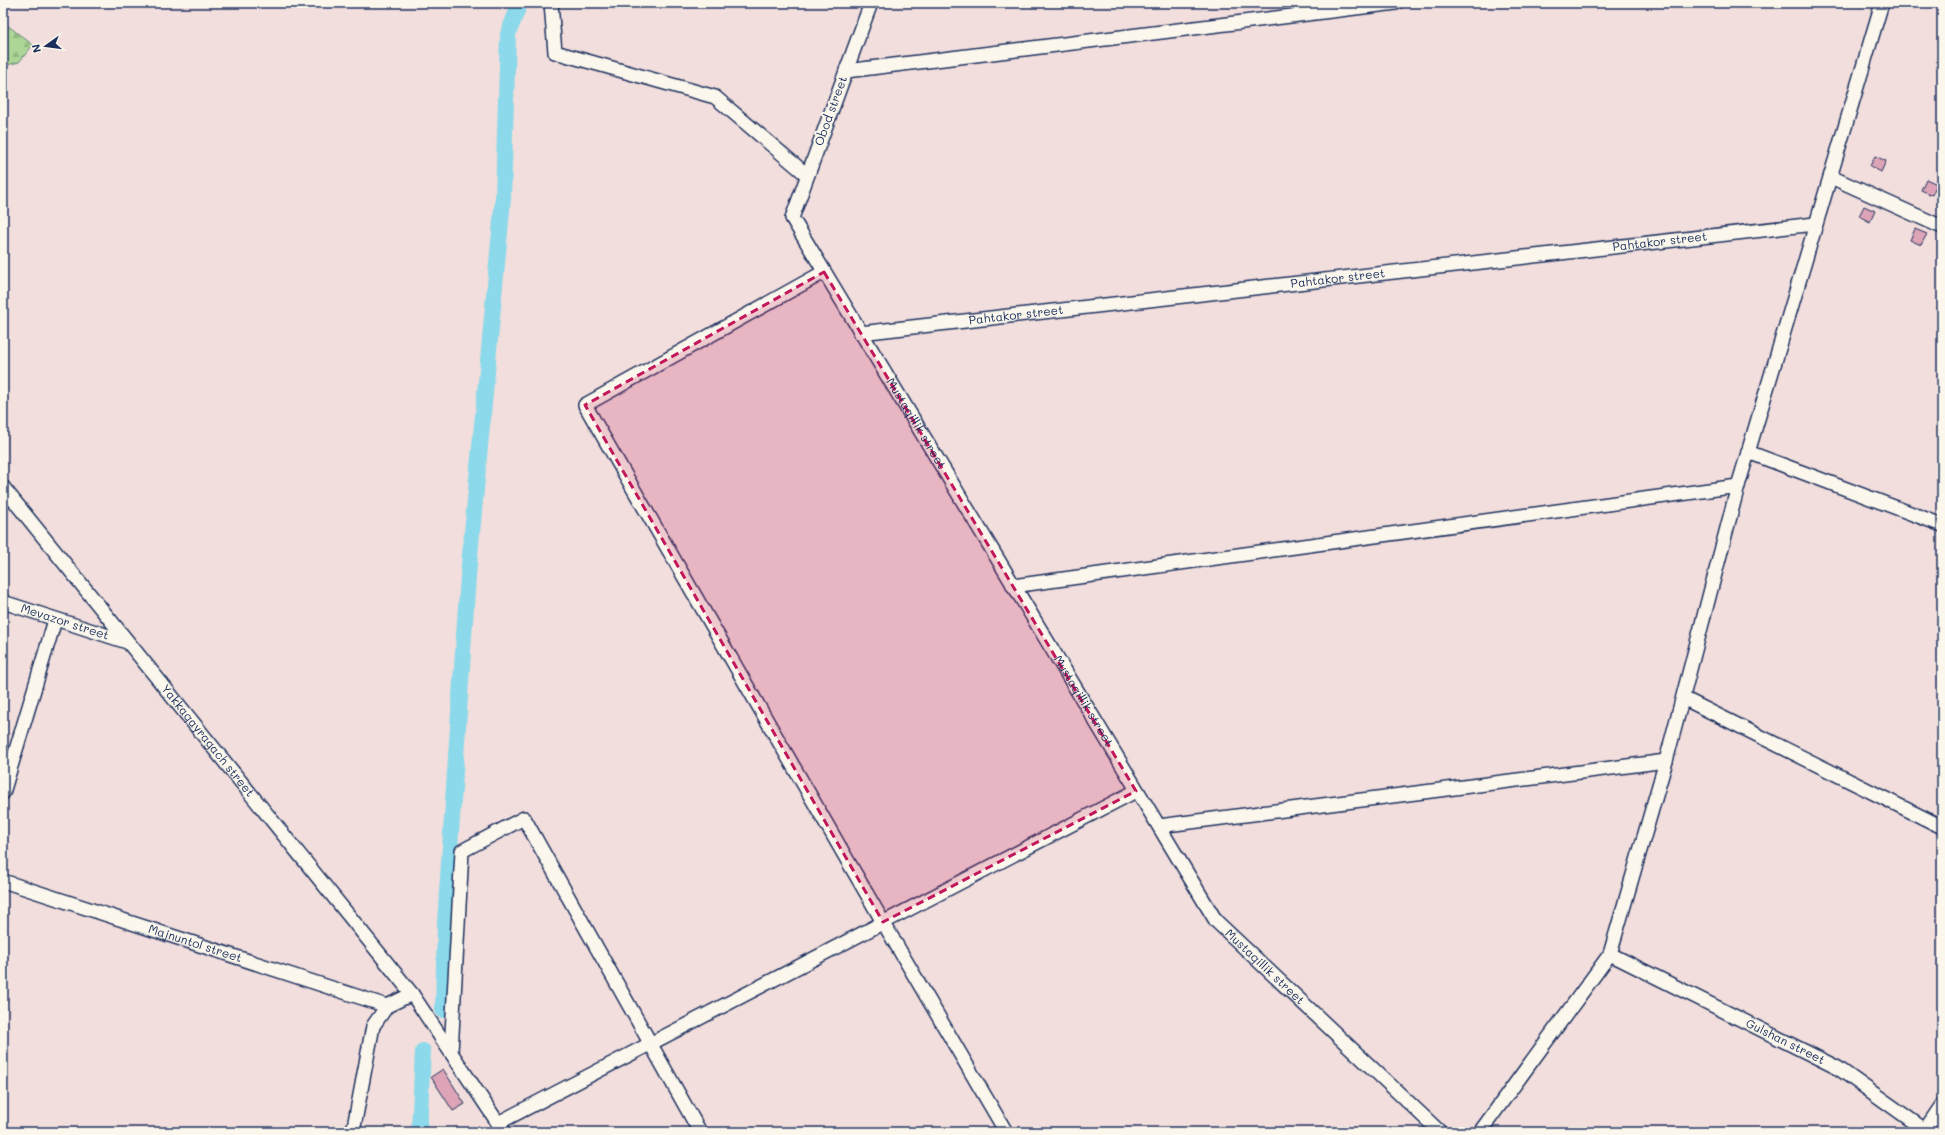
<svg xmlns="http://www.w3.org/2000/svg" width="1945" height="1135" font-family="Mali,sans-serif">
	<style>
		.forest { fill: url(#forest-firs); stroke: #63827a }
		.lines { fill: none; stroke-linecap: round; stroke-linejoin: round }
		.canal { stroke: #8bd9ea; stroke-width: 16 }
		.building { fill: #dca4b6; stroke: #1b2f5e }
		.minor-casing { stroke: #1b2f5e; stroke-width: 16 }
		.minor { stroke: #fbf7ec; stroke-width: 13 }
		.marked { fill: #c2185b; fill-opacity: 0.2; stroke: #c2185b; stroke-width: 3; stroke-dasharray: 8 5; stroke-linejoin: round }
		.labels { text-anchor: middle; stroke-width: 4; stroke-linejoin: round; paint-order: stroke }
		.street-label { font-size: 12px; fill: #1b2f5e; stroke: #fbf7ec }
	</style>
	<defs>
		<pattern id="forest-firs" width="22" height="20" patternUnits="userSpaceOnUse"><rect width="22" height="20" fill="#abd695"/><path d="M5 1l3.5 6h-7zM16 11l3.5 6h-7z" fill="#93b883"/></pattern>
	</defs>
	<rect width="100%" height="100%" fill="#f2dedc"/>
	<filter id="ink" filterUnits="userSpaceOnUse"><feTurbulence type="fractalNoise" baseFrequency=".025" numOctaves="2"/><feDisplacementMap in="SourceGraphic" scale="8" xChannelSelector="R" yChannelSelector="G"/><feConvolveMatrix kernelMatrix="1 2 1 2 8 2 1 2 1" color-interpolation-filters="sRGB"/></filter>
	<g filter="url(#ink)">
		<polygon class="forest" points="3,22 33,45 19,62 3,66"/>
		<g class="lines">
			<g class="canal">
				<polyline points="443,1010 445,923 468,576 503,199 508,34 520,3"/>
				<polyline points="419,1132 423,1051"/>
			</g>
		</g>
		<g class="building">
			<polygon points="1875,156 1886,161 1881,172 1870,166"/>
			<polygon points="1926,179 1937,184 1932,195 1921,190"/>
			<polygon points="1864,206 1875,211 1870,222 1859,216"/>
			<polygon points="1915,229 1927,234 1921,245 1910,240"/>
			<polygon points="443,1069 465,1104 453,1111 431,1077"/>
		</g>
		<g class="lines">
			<defs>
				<g id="minor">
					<polyline points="551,3 555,52 715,97 807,175"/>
					<path id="s1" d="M871,3L792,218L1216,921L1440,1132"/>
					<polyline points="846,71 1396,3"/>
					<polyline points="1831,177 1942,227"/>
					<polyline points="824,272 585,405 883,922 1006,1132"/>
					<path id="s2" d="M860,333L1815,224"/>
					<polyline points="1748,452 1942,525"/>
					<path id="s3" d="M3,487L412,994L504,1132"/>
					<polyline points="1013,586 1738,486"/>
					<path id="s4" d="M3,602L127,642"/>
					<polyline points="1683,698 1942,827"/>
					<polyline points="3,793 55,620"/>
					<polyline points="1159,826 1666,761"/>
					<path id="s5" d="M3,881L387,1006"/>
					<path id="s6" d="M1610,954L1838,1068L1925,1130L1942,1105"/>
					<polyline points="451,1052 462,851 524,818 700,1132"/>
					<polyline points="498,1123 1136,791"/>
					<polyline points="353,1132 373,1026 387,1006 412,994"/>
					<polyline points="1480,1132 1610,954 1666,761 1738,486 1882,3"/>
				</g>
			</defs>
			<use href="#minor" class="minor-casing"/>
			<use href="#minor" class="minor"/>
		</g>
	</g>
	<path class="marked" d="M824,272L1136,791L883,922L585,405Z"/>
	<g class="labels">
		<g class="street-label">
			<text transform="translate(831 111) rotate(-70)" y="4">Obod street</text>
			<text dy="4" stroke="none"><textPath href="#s2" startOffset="805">Pahtakor street</textPath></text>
			<text dy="4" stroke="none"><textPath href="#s2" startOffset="481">Pahtakor street</textPath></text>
			<text dy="4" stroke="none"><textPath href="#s2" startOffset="157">Pahtakor street</textPath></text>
			<text dy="4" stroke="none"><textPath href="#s1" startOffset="469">Mustaqillik street</textPath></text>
			<text dy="4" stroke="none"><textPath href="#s4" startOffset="65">Mevazor street</textPath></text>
			<text dy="4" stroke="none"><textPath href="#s1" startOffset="793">Mustaqillik street</textPath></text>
			<text dy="4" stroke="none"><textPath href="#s3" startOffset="326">Yakkaqayragach street</textPath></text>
			<text dy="4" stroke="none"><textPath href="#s5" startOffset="202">Majnuntol street</textPath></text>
			<text dy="4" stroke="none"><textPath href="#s1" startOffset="1117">Mustaqillik street</textPath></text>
			<text dy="4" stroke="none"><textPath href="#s6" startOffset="196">Gulshan street</textPath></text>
		</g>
	</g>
	<rect width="1945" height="1135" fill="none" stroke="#fbf7ec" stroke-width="16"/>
	<rect x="8" y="8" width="1929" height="1119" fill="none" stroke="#1b2f5e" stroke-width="1.5" filter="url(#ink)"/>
	<g transform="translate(46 46) rotate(256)" stroke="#fbf7ec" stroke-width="3" paint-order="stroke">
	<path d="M0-3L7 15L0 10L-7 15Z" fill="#1b2f5e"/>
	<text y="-6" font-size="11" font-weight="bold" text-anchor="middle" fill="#1b2f5e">N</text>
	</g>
</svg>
